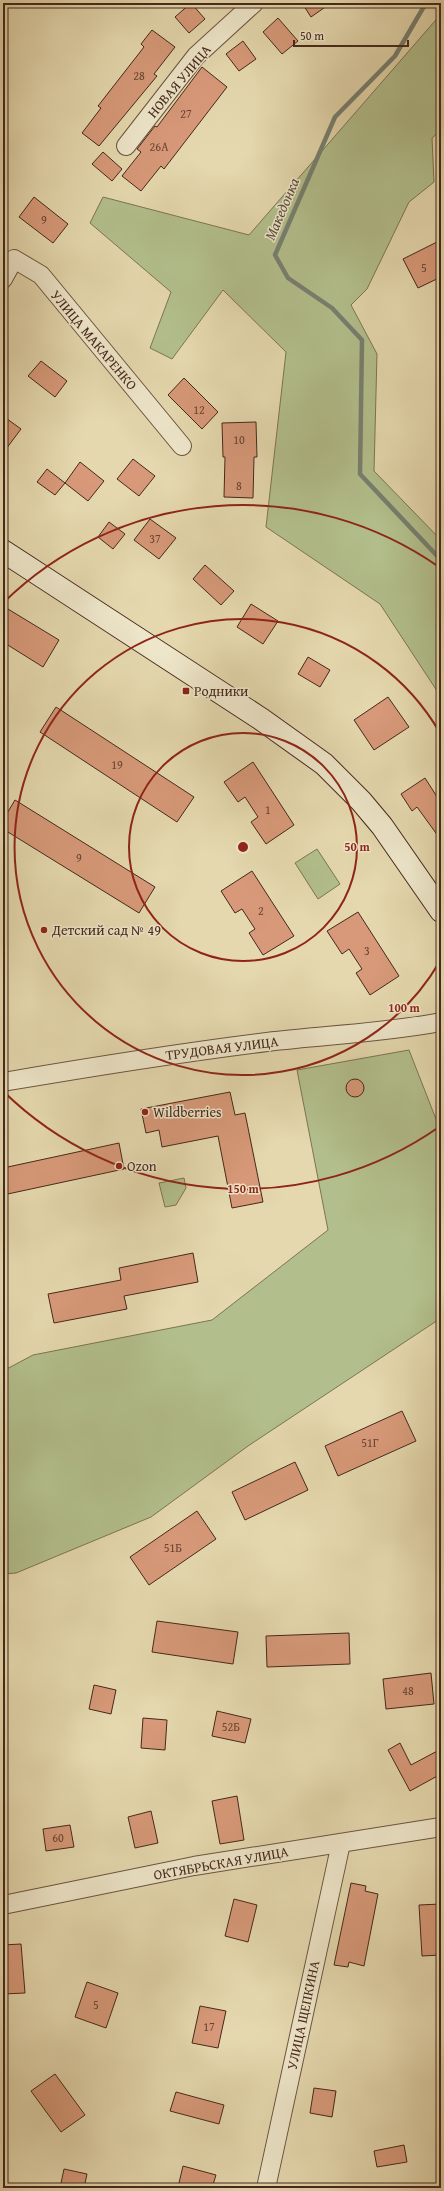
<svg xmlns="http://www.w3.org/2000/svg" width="444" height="2191" font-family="'Gentium Book Plus',serif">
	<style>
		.green { fill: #b2bf8c; stroke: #7c7454 }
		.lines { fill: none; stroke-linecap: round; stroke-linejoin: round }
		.stream { stroke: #768070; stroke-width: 4.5 }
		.building { fill: #d79979; stroke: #45281b }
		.street-casing { stroke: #6d5440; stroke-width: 20 }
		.secondary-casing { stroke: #45281b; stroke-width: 24 }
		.street { stroke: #eee6ca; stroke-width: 18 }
		.secondary { stroke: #eee6ca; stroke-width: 22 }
		.ring { fill: none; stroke: #8f2418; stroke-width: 2 }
		.poi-dot { fill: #8f2418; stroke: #eee6ca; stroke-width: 1.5 }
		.labels { text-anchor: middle; stroke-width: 3; stroke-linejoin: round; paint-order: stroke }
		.number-label { font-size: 12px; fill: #6a4432 }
		.street-label { font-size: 14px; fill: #45281b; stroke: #eee6ca }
		.poi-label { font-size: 14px; fill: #45281b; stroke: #eee6ca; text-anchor: start }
		.water-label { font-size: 15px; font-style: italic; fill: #594c3e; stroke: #eee6ca }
		.centre { fill: #8f2418; stroke: #eee6ca; stroke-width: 2 }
		.ring-label { font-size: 12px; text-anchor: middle; font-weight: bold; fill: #8f2418; stroke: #eee6ca; stroke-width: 3; stroke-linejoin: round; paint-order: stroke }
	</style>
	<rect width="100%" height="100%" fill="#e5d8ae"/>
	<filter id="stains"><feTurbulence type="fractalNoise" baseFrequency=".005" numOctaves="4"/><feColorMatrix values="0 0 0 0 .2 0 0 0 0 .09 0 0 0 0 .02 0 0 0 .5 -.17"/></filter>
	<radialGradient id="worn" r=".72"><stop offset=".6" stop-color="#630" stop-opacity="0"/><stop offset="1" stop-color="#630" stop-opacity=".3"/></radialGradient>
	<g class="green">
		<polygon points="441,14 441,130 432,138 434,182 409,202 367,289 351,305 377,354 374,471 441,540 441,697 380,604 266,527 286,352 223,290 172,359 150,348 171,292 90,223 103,197 249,235"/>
		<polygon points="317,849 340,884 318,899 295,863"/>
		<polygon points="409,1050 441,1132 441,1318 248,1446 151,1517 16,1573 3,1574 3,1371 33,1355 212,1320 328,1230 297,1070"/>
		<polygon points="184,1178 186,1188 176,1205 165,1207 159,1183"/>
	</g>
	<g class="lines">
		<polyline class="stream" points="426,3 395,56 335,117 275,255 288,278 332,308 362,340 360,474 441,560"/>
	</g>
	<g class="building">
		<polygon points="191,3 205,19 189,33 175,17"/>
		<polygon points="302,3 331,3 311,17"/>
		<polygon points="278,18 298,41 282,54 263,32"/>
		<polygon points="152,30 175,47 154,74 157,76 99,146 82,133 101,108 98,106 144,47 141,44"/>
		<polygon points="243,41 256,59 239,71 226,54"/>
		<polygon points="202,67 227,87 164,169 161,166 141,191 122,176 141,152 137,149 155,126 157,127"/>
		<polygon points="103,152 122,169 112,181 92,164"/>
		<polygon points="34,197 68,224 53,243 19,217"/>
		<polygon points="441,240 441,277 418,288 403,259"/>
		<polygon points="41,361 67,381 55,397 28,376"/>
		<polygon points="184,378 218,412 202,429 168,395"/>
		<polygon points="3,416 21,429 3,453"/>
		<polygon points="256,422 257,457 254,457 253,498 224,497 225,457 223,457 222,423"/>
		<polygon points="133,459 155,476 139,496 117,479"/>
		<polygon points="80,462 104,481 88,501 65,483"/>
		<polygon points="47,469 65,483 55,495 37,482"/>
		<polygon points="150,519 176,538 159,559 134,540"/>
		<polygon points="109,522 125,534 113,549 98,537"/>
		<polygon points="205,565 234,591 221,605 193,579"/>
		<polygon points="251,604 278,621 263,644 237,627"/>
		<polygon points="3,606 59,640 43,667 3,642"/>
		<polygon points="308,657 330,670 320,687 298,674"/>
		<polygon points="388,697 409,727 374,750 354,720"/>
		<polygon points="56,707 194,797 177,822 40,732"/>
		<polygon points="253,762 294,825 266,844 251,822 258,817 245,797 238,802 224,782"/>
		<polygon points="425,778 441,803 441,840 417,807 412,811 401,794"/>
		<polygon points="15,800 155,887 139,913 3,829 3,820"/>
		<polygon points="252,871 294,936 263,955 249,933 255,929 242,909 235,913 221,891"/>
		<polygon points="358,912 399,976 370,995 356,973 362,969 349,949 342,954 327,931"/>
		<circle cx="355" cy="1088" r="9"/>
		<polygon points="230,1092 235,1115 245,1113 263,1202 232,1208 218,1136 162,1147 159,1130 146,1133 141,1109"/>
		<polygon points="119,1143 124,1169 3,1195 3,1168"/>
		<polygon points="193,1253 198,1282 124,1296 127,1309 54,1323 48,1294 121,1280 119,1268"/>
		<polygon points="402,1411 416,1441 338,1476 325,1446"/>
		<polygon points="295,1462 308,1490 245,1520 232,1492"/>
		<polygon points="197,1511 216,1539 149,1585 130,1557"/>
		<polygon points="157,1621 238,1632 233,1664 152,1652"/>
		<polygon points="349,1633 350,1664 267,1667 266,1636"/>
		<polygon points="431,1673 434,1704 386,1709 383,1679"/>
		<polygon points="94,1685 116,1690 111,1714 89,1709"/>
		<polygon points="217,1711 251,1719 245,1743 212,1736"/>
		<polygon points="143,1718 167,1720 165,1750 141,1748"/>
		<polygon points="400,1743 411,1765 441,1749 441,1774 410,1791 388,1750"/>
		<polygon points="237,1796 244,1840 220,1844 212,1801"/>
		<polygon points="151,1811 158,1843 135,1848 128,1817"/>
		<polygon points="70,1825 74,1847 46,1851 43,1829"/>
		<polygon points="351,1883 366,1886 365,1891 378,1894 364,1966 349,1962 348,1967 334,1965"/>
		<polygon points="234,1899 257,1905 248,1942 225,1936"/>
		<polygon points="441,1904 441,1955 422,1956 419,1905"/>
		<polygon points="21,1944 25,1993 3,1994 3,1945"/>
		<polygon points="87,1982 118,1993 106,2028 75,2017"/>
		<polygon points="200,2006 226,2011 218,2048 192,2043"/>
		<polygon points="55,2074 85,2115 61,2132 31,2091"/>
		<polygon points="314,2088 336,2091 332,2117 310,2113"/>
		<polygon points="176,2092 224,2105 219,2124 170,2111"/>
		<polygon points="404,2145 407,2162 377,2167 374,2151"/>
		<polygon points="183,2166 216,2175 212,2188 196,2188 179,2183"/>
		<polygon points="64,2169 87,2174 84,2188 60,2188"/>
	</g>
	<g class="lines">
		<defs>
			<g id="street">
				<polyline points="126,146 196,56 254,3"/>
				<polyline points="3,279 14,259 41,275 182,446"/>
				<path d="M3,1082C91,1067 178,1053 267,1042C325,1035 384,1033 441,1022"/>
				<polyline points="3,1905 194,1866 441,1827"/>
				<polyline points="266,2188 341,1843"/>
			</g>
			<polyline id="secondary" points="3,551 261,719 324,764 361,801 382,826 441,911"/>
		</defs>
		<use href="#street" class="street-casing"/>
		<use href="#secondary" class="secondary-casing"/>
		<use href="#street" class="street"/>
		<use href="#secondary" class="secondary"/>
	</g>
	<g class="ring">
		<circle cx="243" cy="847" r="114"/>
		<path d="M440 961A228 228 0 1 1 440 733"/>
		<path d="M439 1127A342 342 0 0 1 3 1091M3 603A342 342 0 0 1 439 567"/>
	</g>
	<g class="poi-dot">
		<rect x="182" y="687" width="8" height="8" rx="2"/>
		<circle cx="44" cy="930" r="4"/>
		<circle cx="145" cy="1112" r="4"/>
		<circle cx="119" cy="1166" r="4"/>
	</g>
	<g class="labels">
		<g class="number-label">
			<text x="139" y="80">28</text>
			<text x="186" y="118">27</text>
			<text x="159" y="151">26А</text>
			<text x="44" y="224">9</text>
			<text x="424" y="272">5</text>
			<text x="199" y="414">12</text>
			<text x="239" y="444">10</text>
			<text x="239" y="490">8</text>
			<text x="155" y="543">37</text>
			<text x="117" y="769">19</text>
			<text x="268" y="814">1</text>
			<text x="79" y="862">9</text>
			<text x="261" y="915">2</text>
			<text x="367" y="955">3</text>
			<text x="370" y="1447">51Г</text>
			<text x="173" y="1552">51Б</text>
			<text x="408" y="1695">48</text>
			<text x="231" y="1731">52Б</text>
			<text x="58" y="1842">60</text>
			<text x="96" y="2009">5</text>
			<text x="209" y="2031">17</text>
		</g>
		<g class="street-label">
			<text transform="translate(179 81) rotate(-50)" y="5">НОВАЯ УЛИЦА</text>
			<text transform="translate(94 340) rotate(50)" y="5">УЛИЦА МАКАРЕНКО</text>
			<text transform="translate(222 1048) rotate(-7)" y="5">ТРУДОВАЯ УЛИЦА</text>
			<text transform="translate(221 1863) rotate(-10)" y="5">ОКТЯБРЬСКАЯ УЛИЦА</text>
			<text transform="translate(303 2015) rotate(-78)" y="5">УЛИЦА ЩЕПКИНА</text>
		</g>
		<g class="poi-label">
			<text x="194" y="696">Родники</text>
			<text x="52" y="935">Детский сад № 49</text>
			<text x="153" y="1117">Wildberries</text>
			<text x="127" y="1171">Ozon</text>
		</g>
		<g class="water-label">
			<text transform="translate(282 209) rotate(-67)" y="5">Македонка</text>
		</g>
	</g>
	<circle cx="243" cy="847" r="6" class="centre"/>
	<g class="ring-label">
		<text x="357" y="851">50 m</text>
		<text x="404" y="1012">100 m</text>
		<text x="243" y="1193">150 m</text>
	</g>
	<rect width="444" height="2191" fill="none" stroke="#e5d8ae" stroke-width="16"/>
	<rect x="4" y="4" width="436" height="2183" fill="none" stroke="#45281b" stroke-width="2"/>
	<rect x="8" y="8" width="428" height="2175" fill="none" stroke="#45281b"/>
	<path d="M294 40v6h114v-6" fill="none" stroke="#45281b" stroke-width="2"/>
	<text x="300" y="40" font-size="12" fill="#45281b" stroke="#eee6ca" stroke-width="3" paint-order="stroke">50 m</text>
	<rect width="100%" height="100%" filter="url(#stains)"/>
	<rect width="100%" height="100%" fill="url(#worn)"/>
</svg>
